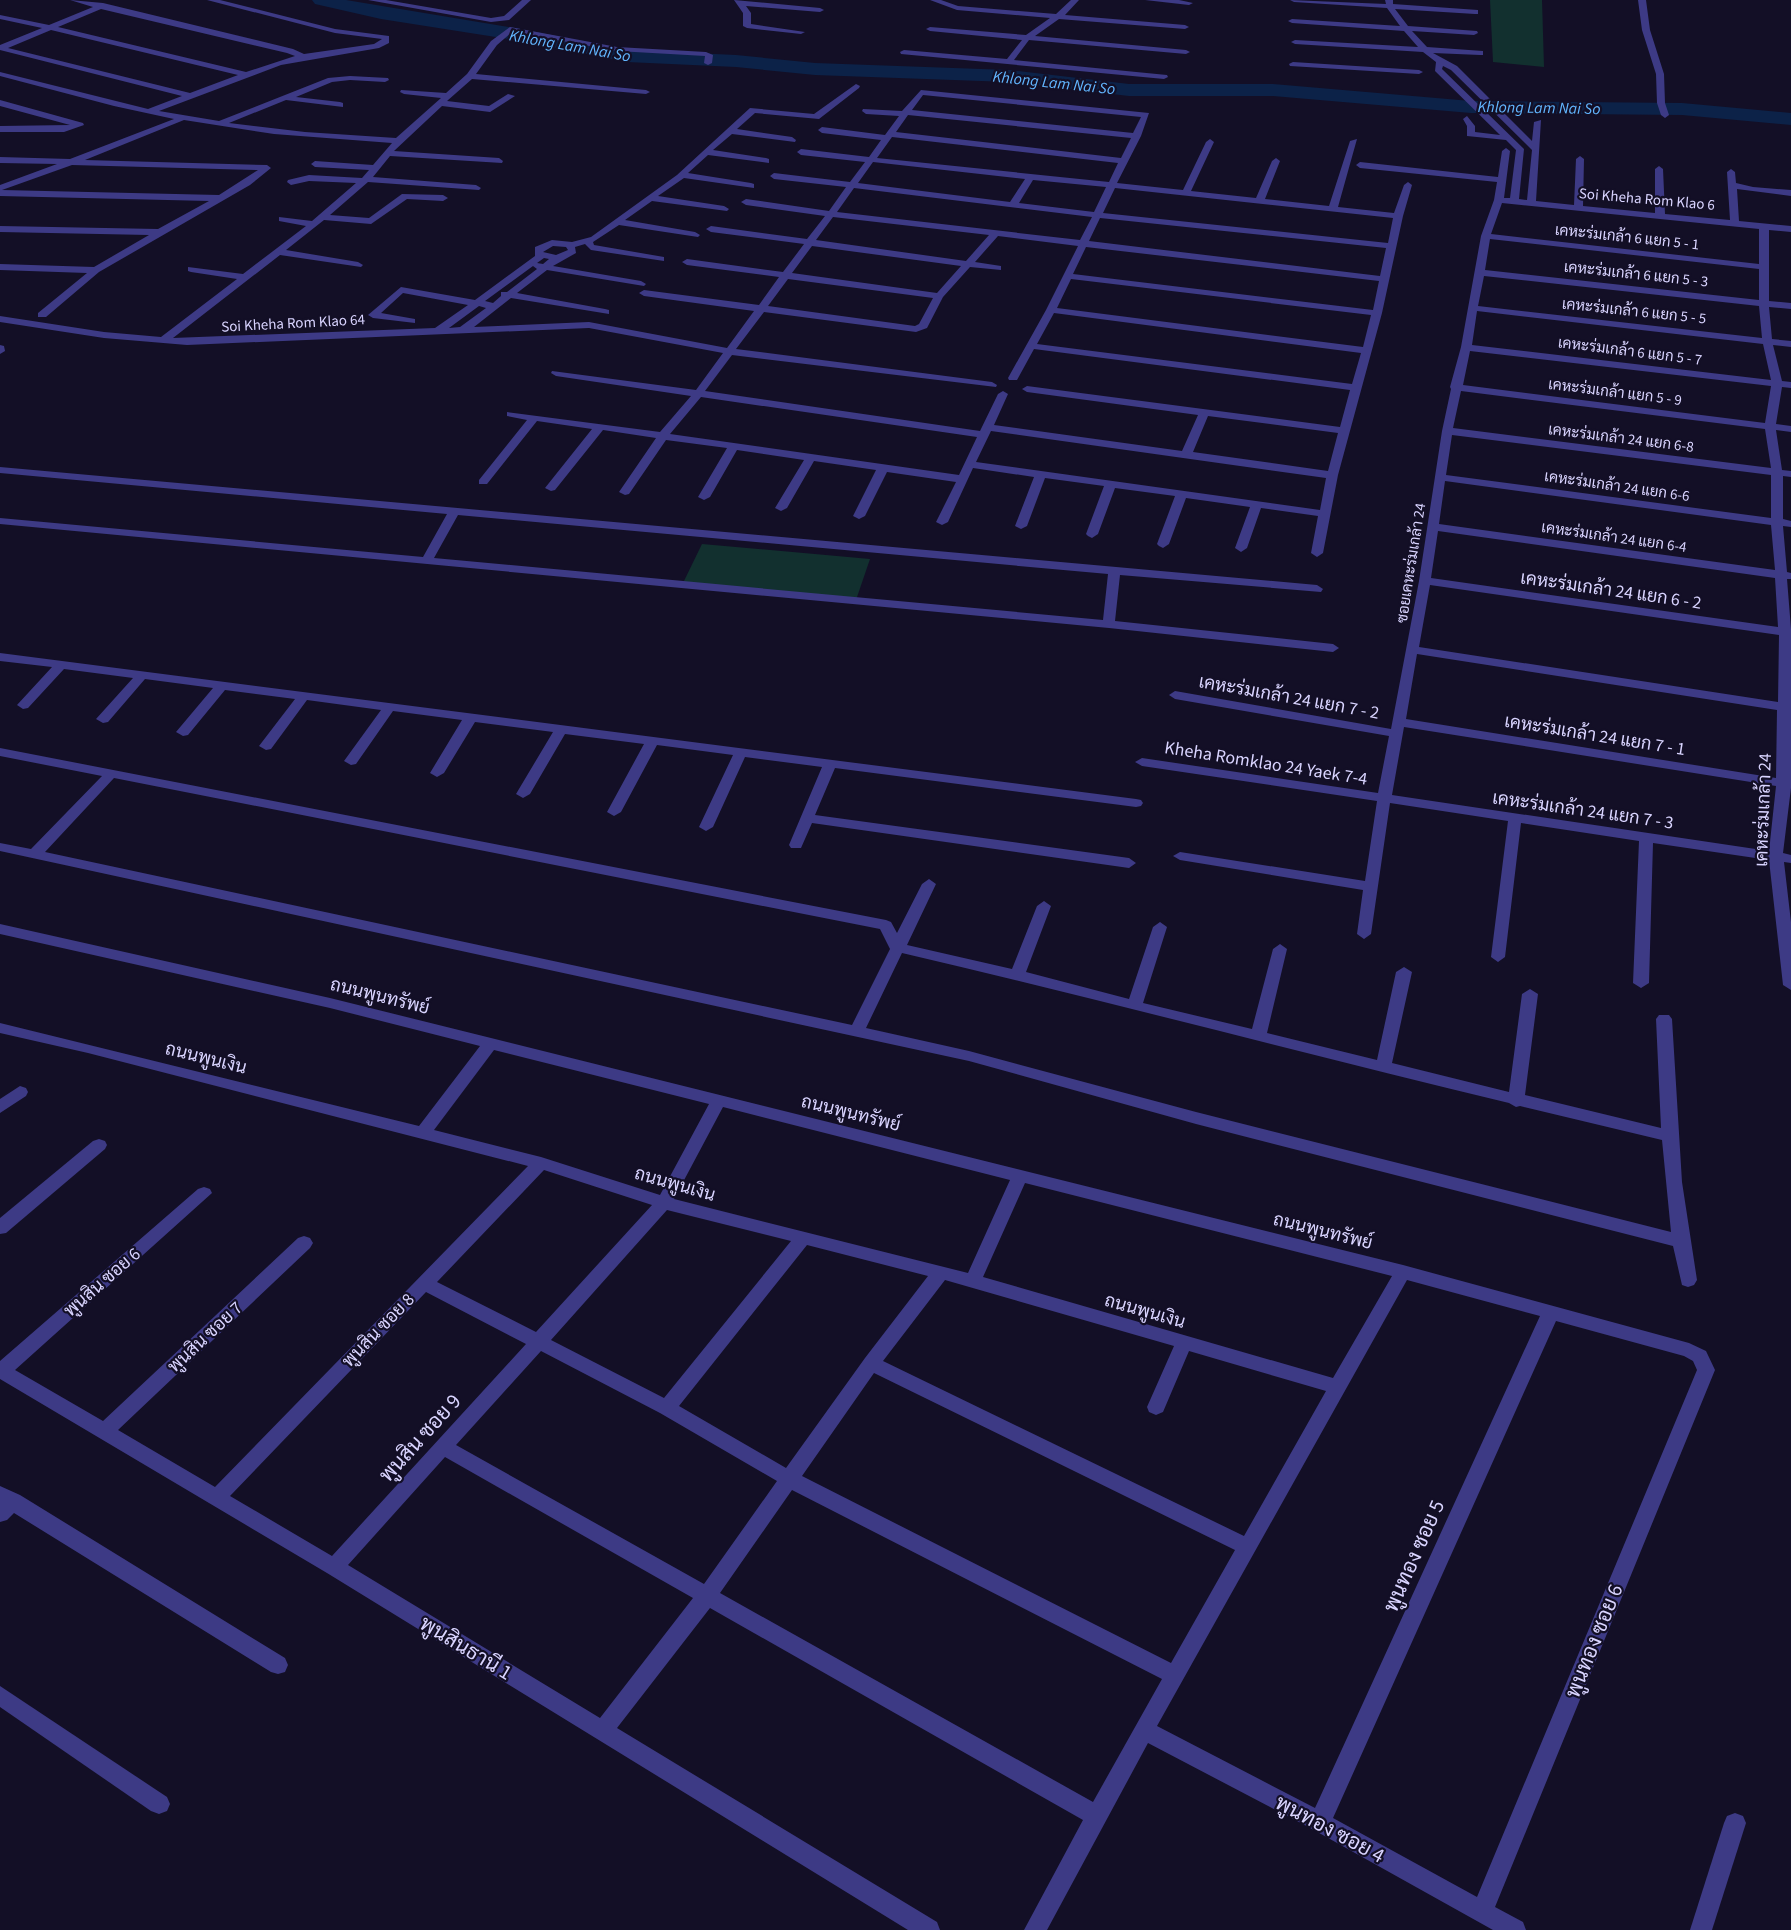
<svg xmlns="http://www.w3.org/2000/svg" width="1791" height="1930" font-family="'Source Sans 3',Sarabun,sans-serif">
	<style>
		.green { fill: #12302f }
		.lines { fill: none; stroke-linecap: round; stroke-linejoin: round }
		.river { fill: #0c2248; fill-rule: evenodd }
		.minor { fill: #3d3a85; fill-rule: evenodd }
		.labels { text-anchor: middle; stroke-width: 4.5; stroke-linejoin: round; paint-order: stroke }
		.far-street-label { font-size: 15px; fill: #d9d4ff; stroke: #130f26 }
		.far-water-label { font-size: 16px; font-style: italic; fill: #62b6ff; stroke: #130f26 }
		.street-label { font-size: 18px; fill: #d9d4ff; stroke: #130f26 }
		.near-street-label { font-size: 21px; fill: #d9d4ff; stroke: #130f26 }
	</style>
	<rect width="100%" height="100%" fill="#130f26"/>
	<g class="green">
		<polygon points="1490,0 1542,0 1544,67 1493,62"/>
		<polygon points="702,544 870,559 856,600 683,583"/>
	</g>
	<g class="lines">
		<polygon class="river" points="312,0 346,0 521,29 627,50 736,55 815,63 1009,70 1129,84 1273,84 1471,101 1682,103 1791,113 1791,125 1682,115 1471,113 1273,96 1129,96 1009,82 815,75 736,67 627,62 521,41 381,19 315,4"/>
		<g class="minor">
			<path d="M70,0L103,3L293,49L304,54L374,44L382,39L335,33L207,0H220L335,29L389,36V43L379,48L281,65L159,111L219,121L328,78L350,76L388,78L389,80L385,82L350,80L332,82L296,97L340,102L343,103V107L286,100L229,123L305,132L396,138L441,98L404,94L400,92L401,90L446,93L467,74L491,41L510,27L617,47L706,52L713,55L712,63L708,65L704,63L705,56L617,51L512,32L497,45L476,74L646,90L650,92L646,94L472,79L447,101L489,106L508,94L515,96L490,112L442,106L394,151L499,158L503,161L502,163L390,156L373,177L476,185L481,188L479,190L368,182L330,215L369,218L402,194L443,195L448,198L443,201L407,199L371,224L324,220L286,250L358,262L363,265L361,267L280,255L173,338L435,328L468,305L403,293L381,313L415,319V323L373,318L368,315L401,287L475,300L535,256V247L552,240L572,242L591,237L677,175L750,108L814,114L856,84L860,86L859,88L819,119L755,113L737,129L792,137L796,140L795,142L732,134L713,150L766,158L769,159V163L708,155L688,173L751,183L754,184V188L684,178L658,196L724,206L729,209L727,211L652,201L625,220L695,232L700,235L698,237L619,225L593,242L594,245L664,257V261L591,250L585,244L575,247L576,253L553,266L641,281L646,284L644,286L547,270L517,293L605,309L609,310V314L511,298L474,327L589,322L727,348L754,311L644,296L639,293L644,290L759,305L779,277L687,265L682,262L687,259L783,272L804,244L711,232L706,229L711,226L807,239L825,216L746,205L741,202L746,199L829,211L846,187L774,179L770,176L774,173L850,182L865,162L801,155L797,152L801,149L869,157L881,140L822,133L818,130L822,127L885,135L899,116L866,114L862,111L863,109L902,111L921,90L1149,113L1141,136L1117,183L1183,190L1206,142L1210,139L1214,142L1191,191L1256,198L1272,161L1276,158L1280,161L1265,199L1329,206L1350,141L1357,139L1338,207L1394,213L1404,185L1408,182L1412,185L1403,216L1382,313L1338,475L1323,553L1317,557L1311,553L1318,516L1261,508L1247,548L1241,552L1235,548L1250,507L1186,498L1169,544L1163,548L1159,546L1157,544L1175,496L1115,488L1098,534L1092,538L1088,536L1086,534L1104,486L1045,478L1027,526L1021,529L1015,526L1034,477L973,468L948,522L942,525L936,522L956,482L887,472L865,516L859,519L853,516L876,470L814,461L787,508L781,511L775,508L804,460L737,450L710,497L704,500L698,497L727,448L666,440L629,494L625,495L619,492L656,438L603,430L555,490L551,491L545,488L592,429L537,421L487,484H479V480L527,420L507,416V412L660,432L691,396L556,376L551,373L552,371L696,390L723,353L589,328L187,345L104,338L0,322V316L104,332L161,337L237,279L191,272L188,271V267L243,274L306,226L279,221V217L312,221L356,183L309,181L291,185L287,182L288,180L309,175L362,178L369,170L315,167L311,164L315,161L373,165L392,143L274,134L184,120L85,160L267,165L271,168L250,185L99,272L46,317H38V313L87,273L0,270V264L94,267L149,235L0,232V226L158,229L209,201L0,196V185L57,164L0,163V157L70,159L174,119L114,106L0,76V72L148,109L182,96L0,50V45L42,28L0,19V15L49,25L93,7ZM101,9L287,53L295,56L246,72L58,27ZM51,30L238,75L190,93L8,48ZM923,95L1141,117L1133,133L912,110ZM908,115L1131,138L1121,158L896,132ZM892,137L1118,163L1109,182L877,158ZM873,162L1025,179L1010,202L858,183ZM72,165L258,170L219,195L2,190ZM1033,180L1106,187L1094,212L1019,203ZM854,188L1092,217L1080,240L837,212ZM1115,188L1393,218L1388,243L1103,213ZM833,217L989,235L966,261L816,240ZM1100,218L1386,248L1380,276L1089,241ZM998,236L1078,246L1046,310L1008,378L1009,380H1017L1034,349L1350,390L1340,427L1027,386L1022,389L1027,392L1198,415L1182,451L994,425L1008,394L1003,391L998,394L980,431L705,391L732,355L996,387L997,385L992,382L736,349L764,312L916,332L927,328L943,297L970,267L1001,270V266L975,262ZM553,246L566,247L568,250L556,255L543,252ZM812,246L961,266L937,293L792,273ZM1086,247L1379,281L1373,310L1073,274ZM544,258L549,259L543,264L537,263ZM533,266L537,269L507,292H501V296L493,303L485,301ZM788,279L933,298L919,324L915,326L768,306ZM1071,279L1371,315L1363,347L1057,308ZM479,306L486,308L460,327L449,328ZM1054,313L1361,353L1352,384L1037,344ZM701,397L977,437L959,475L670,434ZM1208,416L1338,433L1328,471L1193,452ZM991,431L1326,478L1320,510L976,462Z"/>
			<polygon points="368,0 386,0 491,18 504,16 522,0 531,0 509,20 491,22"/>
			<polygon points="734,0 820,8 824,10 820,12 746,6 751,13 751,24 805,32 801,34 747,28 743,26 743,13"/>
			<polygon points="930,0 941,0 958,6 1056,14 1071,0 1079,0 1065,15 1185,25 1189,27 1185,29 1059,19 1035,36 1186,50 1190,52 1186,54 1029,40 1014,60 1167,75 1168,77 1164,79 901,54 900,52 904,50 1007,59 1022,40 930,31 926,29 930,27 1026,35 1050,18 957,10"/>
			<polygon points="1145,0 1179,0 1193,3 1189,5"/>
			<path d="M1290,0L1386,4L1385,0H1393V4L1478,10V14H1475L1395,9L1408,26L1477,31L1478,33L1474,35L1412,31L1427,47L1483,51V55H1480L1433,53L1457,66L1532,141L1534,122L1541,120L1536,201L1574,205L1576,159L1580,156L1584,159L1583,206L1655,213V169L1659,166L1663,169L1665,214L1730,220L1727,172L1731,169L1735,172L1736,183L1753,187L1791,190V196L1737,189L1739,221L1791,226V232L1769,230V301L1791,303V309L1769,307L1772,339L1791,341V347L1773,345L1782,381L1791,382V388L1782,387L1776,424L1791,426V432L1776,430L1782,470L1791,471V477L1783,476V519L1791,521V527L1783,526L1787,572L1791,573V579H1787L1791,629V788L1783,853L1791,855V863L1784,862L1791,922V990L1783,985L1769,860L1653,843L1649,983L1641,988L1633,983L1639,841L1521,823L1505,957L1498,962L1491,957L1508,821L1390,803L1371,934L1364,939L1357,934L1363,890L1180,860L1173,856L1180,852L1365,881L1377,801L1142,766L1135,762L1142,758L1378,793L1389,736L1175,699L1169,695L1175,691L1391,729L1419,581L1442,431L1451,389L1450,387L1461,347L1481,236L1494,200L1497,182L1360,168L1356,165L1360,162L1498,177L1502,151L1506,148L1510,151L1504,198H1510L1516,150L1506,140L1467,136V126L1463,119L1467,116L1475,126V132L1500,135L1435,71L1436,62L1423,52L1295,44L1291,42L1295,40L1418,47L1404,31L1292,23L1288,21L1292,19L1400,26L1387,8L1294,2ZM1443,66L1451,70L1532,150L1527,200L1519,199L1524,149L1442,69ZM1502,203L1759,229V264L1491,234ZM1490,239L1759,269V300L1485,270ZM1484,276L1759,306L1762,338L1478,306ZM1477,311L1763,344L1771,380L1472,345ZM1470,351L1771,386L1765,423L1463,385ZM1461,391L1765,429L1771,468L1453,428ZM1452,435L1771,475V518L1446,475ZM1445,481L1771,525L1775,570L1439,524ZM1438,531L1775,578L1778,627L1431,578ZM1430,585L1779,635L1778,702L1419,647ZM1417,654L1777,710L1776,778L1406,719ZM1404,727L1776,786L1769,851L1392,795Z"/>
			<polygon points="1638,0 1646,0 1650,30 1664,74 1665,103 1669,115 1665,118 1661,115 1657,103 1656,74 1642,30"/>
			<polygon points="1293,62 1419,70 1423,72 1419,74 1290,66 1289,64"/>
			<polygon points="0,100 83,123 84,125 64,132 0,132 0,126 70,125 0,106"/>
			<polygon points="0,345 4,346 5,351 0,354"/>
			<path d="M0,467L1317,585L1323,589L1321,592L1120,575L1115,621L1333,644L1339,648L1333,652L1109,628L0,524V518L423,557L447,514L0,473ZM458,515L1108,574L1103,620L434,558Z"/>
			<polygon points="0,653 1136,799 1141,800 1143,803 1141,806 1136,807 835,768 815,815 1129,858 1136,863 1129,868 812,823 801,848 791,848 789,845 822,767 745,757 713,827 706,831 699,827 733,755 657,745 621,812 614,816 607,812 644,744 565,734 530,794 523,798 516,794 553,732 475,722 444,773 437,777 430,773 462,720 393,711 356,764 351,765 344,761 381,710 307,700 271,749 266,750 259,746 295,699 225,690 188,735 183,736 176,732 213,688 145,679 108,722 103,723 96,719 133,678 64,669 28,708 23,709 17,705 52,667 0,661"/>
			<path d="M0,748L886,920L891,922L897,933L922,884L929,879L936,884L907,945L1012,969L1037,906L1044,901L1051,906L1026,972L1129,999L1153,927L1160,922L1167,927L1143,1003L1252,1029L1273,949L1280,944L1287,949L1267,1033L1377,1060L1396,972L1404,967L1412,972L1392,1063L1509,1092L1522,994L1530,989L1538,994L1525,1095L1661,1128L1656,1019L1659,1015H1669L1672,1019L1682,1182L1697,1280L1694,1285L1688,1287L1682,1285L1673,1246L1196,1124L969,1061L0,851V843L31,849L102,776L0,756ZM114,778L880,929L890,949L852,1025L45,852ZM902,953C1106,1001 1307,1054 1509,1103L1516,1107L1520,1106L1662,1140L1671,1232L1196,1112L969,1051L866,1028Z"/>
			<path d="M0,924L330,998L491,1038L1403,1265L1689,1343L1706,1351L1715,1370L1495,1907L1523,1922L1526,1930H1493L1312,1829L1148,1743L1047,1930H1024L1083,1820L710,1608L617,1728L937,1922L940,1930H908L327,1573L0,1379V1361L198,1189L204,1187L210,1189L212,1193L15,1370L103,1421L298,1238L304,1236L310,1238L313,1243L310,1248L118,1430L215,1487L528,1166L88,1053L0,1033V1023L419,1126L480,1046L330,1008L0,934ZM494,1050L709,1104L660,1195L541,1157L434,1130ZM723,1107L1010,1180L968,1273L674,1199ZM544,1170L652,1205L536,1332L437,1282ZM1025,1183L1392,1276L1333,1378L983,1277ZM667,1210L791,1241L664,1398L551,1340ZM807,1245L928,1276L865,1358L786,1468L679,1406ZM945,1280L1174,1346L1147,1407L1149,1412L1156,1415L1163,1412L1189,1351L1326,1391L1244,1536L883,1361ZM1407,1280L1540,1316L1315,1808L1157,1726ZM426,1292L526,1344L332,1556L230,1496ZM1556,1321L1684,1356L1693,1361L1697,1370L1477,1897L1333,1818ZM541,1351L660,1413L777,1481L704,1584L456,1445ZM874,1373L1235,1550L1171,1663L802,1476ZM445,1457L693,1598L600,1718L348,1565ZM792,1490L1162,1679L1093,1802L720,1593Z"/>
			<polygon points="20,1086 26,1088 28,1092 26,1096 0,1113 0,1099"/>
			<polygon points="99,1139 105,1141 107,1145 105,1149 6,1233 0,1234 0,1218 93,1141"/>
			<polygon points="0,1486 20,1495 285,1658 288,1665 285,1672 278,1674 271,1672 14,1513 7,1520 0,1522"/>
			<polygon points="0,1686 167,1797 170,1804 167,1811 159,1814 151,1811 0,1707"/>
			<polygon points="1735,1813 1743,1816 1746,1823 1712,1930 1690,1930 1724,1823 1727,1816"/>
		</g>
	</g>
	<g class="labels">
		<g class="far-street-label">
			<text transform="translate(1647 199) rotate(5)" y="5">Soi Kheha Rom Klao 6</text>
			<text transform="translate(1627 237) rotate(6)" y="5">เคหะร่มเกล้า 6 แยก 5 - 1</text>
			<text transform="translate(1636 274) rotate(6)" y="5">เคหะร่มเกล้า 6 แยก 5 - 3</text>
			<text transform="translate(1634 311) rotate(6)" y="5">เคหะร่มเกล้า 6 แยก 5 - 5</text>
			<text transform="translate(293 323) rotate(-3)" y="5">Soi Kheha Rom Klao 64</text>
			<text transform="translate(1630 351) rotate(7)" y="5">เคหะร่มเกล้า 6 แยก 5 - 7</text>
			<text transform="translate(1615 392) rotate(7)" y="5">เคหะร่มเกล้า แยก 5 - 9</text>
			<text transform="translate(1621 438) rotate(7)" y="5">เคหะร่มเกล้า 24 แยก 6-8</text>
			<text transform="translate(1617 486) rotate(8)" y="5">เคหะร่มเกล้า 24 แยก 6-6</text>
			<text transform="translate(1614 537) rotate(8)" y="5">เคหะร่มเกล้า 24 แยก 6-4</text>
			<text transform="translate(1411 563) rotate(-81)" y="5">ซอยเคหะร่มเกล้า 24</text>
		</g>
		<g class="far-water-label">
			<text transform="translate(570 45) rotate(10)" y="6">Khlong Lam Nai So</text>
			<text transform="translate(1054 82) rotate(6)" y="6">Khlong Lam Nai So</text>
			<text transform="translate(1539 107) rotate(1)" y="6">Khlong Lam Nai So</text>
		</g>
		<g class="street-label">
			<text transform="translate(1611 590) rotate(8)" y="6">เคหะร่มเกล้า 24 แยก 6 - 2</text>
			<text transform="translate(1289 697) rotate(10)" y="6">เคหะร่มเกล้า 24 แยก 7 - 2</text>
			<text transform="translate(1595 735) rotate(9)" y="6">เคหะร่มเกล้า 24 แยก 7 - 1</text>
			<text transform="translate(1266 763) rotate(9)" y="6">Kheha Romklao 24 Yaek 7-4</text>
			<text transform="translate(1583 810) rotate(8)" y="6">เคหะร่มเกล้า 24 แยก 7 - 3</text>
			<text transform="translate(1763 810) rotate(-88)" y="6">เคหะร่มเกล้า 24</text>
			<text transform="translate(380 996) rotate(14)" y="6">ถนนพูนทรัพย์</text>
			<text transform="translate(206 1058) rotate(14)" y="6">ถนนพูนเงิน</text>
			<text transform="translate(851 1113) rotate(14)" y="6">ถนนพูนทรัพย์</text>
			<text transform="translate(675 1184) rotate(16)" y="6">ถนนพูนเงิน</text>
			<text transform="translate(1323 1231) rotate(14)" y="6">ถนนพูนทรัพย์</text>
			<text transform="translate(102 1282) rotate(-41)" y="6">พูนสิน ซอย 6</text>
			<text transform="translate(1145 1311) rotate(16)" y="6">ถนนพูนเงิน</text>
			<text transform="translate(378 1330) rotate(-46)" y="6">พูนสิน ซอย 8</text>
			<text transform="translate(205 1337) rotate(-43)" y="6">พูนสิน ซอย 7</text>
		</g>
		<g class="near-street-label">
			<text transform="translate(420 1438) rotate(-48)" y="7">พูนสิน ซอย 9</text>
			<text transform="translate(1414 1556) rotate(-66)" y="7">พูนทอง ซอย 5</text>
			<text transform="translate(1594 1641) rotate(-68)" y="7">พูนทอง ซอย 6</text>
			<text transform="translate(466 1648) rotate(31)" y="7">พูนสินธานี 1</text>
			<text transform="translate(1330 1829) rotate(28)" y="7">พูนทอง ซอย 4</text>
		</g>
	</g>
</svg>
